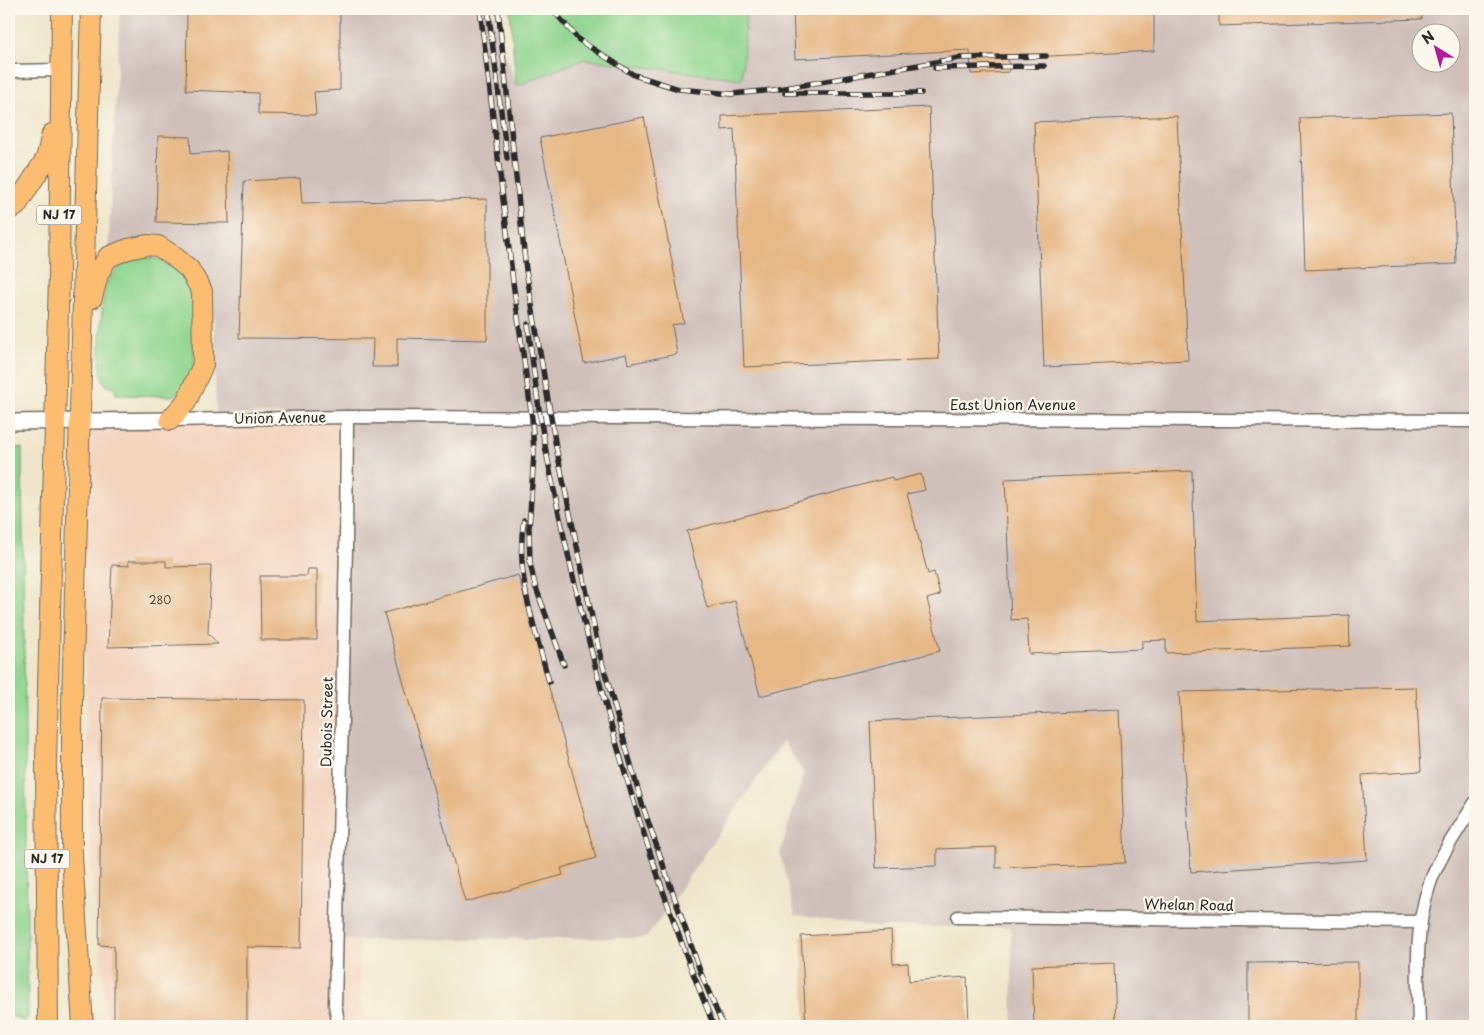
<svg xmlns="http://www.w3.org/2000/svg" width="1484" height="1035" font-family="'Playpen Sans',sans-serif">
	<rect width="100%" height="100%" fill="#fbf7ec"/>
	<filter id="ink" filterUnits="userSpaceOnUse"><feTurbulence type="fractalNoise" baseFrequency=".02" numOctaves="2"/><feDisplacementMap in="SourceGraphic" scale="10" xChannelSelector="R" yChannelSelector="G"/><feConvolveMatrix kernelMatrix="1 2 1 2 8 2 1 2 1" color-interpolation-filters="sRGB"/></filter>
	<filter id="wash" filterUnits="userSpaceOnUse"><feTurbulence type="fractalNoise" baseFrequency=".0096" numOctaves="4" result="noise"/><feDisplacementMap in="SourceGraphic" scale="20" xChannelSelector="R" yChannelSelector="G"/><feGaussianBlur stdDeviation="1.12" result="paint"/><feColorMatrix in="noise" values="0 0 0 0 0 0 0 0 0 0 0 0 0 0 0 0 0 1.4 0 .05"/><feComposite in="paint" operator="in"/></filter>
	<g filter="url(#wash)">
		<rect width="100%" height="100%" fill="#efe6ca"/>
		<!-- built -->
		<polygon fill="#f3d4bf" points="347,417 360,1008 375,1026 108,1026 90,857 81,421"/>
		<!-- industrial -->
		<path fill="#cfc0bb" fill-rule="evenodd" d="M120 9H491L516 86 584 59 742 79 746 9H1475V1026H1013L1011 927H874L795 915 780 853 804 774 783 741 646 938 341 940 347 415 216 414 213 294 203 270 188 253 170 244 108 253ZM1422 32H1452V62H1422Z"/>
		<!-- green -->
		<g fill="#8fd58f" stroke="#5d805d">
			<polygon points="510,9 746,9 742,79 584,59 516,86"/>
			<path d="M142 257 164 260 180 270 194 295V368L182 391 172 396 119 395 115 393 116 390C110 386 107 388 103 380 97 366 101 294 108 280 115 267 128 261 142 257Z"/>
			<polygon points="9,447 22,448 28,1017 24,1022 9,1014"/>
		</g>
		<g id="blocks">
			<!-- building -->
			<g fill="#e7b785">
				<polygon points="187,9 340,9 340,90 314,92 316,115 258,114 258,93 186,90"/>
				<polygon points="793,9 1154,9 1154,51 1008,58 1009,72 971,74 970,50 795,59"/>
				<polygon points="1215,9 1421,9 1422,19 1219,26 1219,14 1215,14"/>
				<polygon points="929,107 939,359 744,367 734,129 722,130 722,116"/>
				<polygon points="1451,113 1456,264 1305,270 1300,118"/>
				<polygon points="1177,116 1188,360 1044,367 1034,122"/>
				<polygon points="644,117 684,323 672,325 677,354 628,364 626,354 584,363 540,138"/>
				<polygon points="158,136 190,137 191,154 227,151 229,223 156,222"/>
				<polygon points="300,178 302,203 487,199 487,340 397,338 397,367 372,367 373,339 239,338 244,181"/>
				<polygon points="1192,471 1197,621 1349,615 1350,646 1166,653 1166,640 1142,641 1142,649 1029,654 1027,619 1011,620 1005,479"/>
				<polygon points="921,474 925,490 907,494 928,574 934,572 940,595 927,599 940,651 760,696 735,601 707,608 687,531 892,477 893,481"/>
				<polygon points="128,561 166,561 166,567 211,566 208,633 218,644 108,647 112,565 129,566"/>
				<polygon points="308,569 317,569 317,640 261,640 260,576 307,576"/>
				<polygon points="518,575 596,858 561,868 563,875 465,902 384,613"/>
				<polygon points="1416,687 1421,771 1362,775 1367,860 1191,872 1179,692"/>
				<polygon points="102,698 304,700 301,948 247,947 247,1026 114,1026 114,946 99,945"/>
				<polygon points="1119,710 1125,863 996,868 996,847 937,849 937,866 876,868 870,721"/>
				<polygon points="891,931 893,964 908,963 909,981 967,977 969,1026 806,1026 801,936"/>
				<polygon points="1358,962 1358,1026 1248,1026 1248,963"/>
				<polygon points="1114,963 1116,1026 1034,1026 1032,966"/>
			</g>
		</g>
	</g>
	<g filter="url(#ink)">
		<use href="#blocks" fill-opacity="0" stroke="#706c63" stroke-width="1"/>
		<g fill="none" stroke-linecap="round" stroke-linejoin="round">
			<defs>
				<g id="minor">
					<polyline points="9,71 61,70"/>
					<polyline points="170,420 347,417 1475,421"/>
					<polyline points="958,917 1420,922"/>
					<polyline points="339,1026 335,1005 346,549 347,417"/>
					<path d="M1419 1026C1418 979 1414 931 1429 886 1439 856 1459 829 1475 803"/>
				</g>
				<polyline id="tertiary" points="9,422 170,420"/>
				<g id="trunk">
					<polyline points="9,210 16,206 46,159 52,134"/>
					<polyline points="92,298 98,274 108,257 128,249 147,245 158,246 172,255 189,269 202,291 203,365 186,402 170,420"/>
					<polyline points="48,1026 46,762 59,276 62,9"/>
					<polyline points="83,1026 72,856 72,703 91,9"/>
				</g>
			</defs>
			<!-- minor casing -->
			<use href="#minor" stroke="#706c63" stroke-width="15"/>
			<!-- tertiary casing -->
			<use href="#tertiary" stroke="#706c63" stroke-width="18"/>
			<!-- trunk casing -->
			<use href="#trunk" stroke="#706c63" stroke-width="22"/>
			<!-- minor -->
			<use href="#minor" stroke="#fff" stroke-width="12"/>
			<!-- tertiary -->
			<use href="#tertiary" stroke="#fff" stroke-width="15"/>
			<!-- trunk -->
			<use href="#trunk" stroke="#fcbd6f" stroke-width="20"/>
			<defs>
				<g id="rail">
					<polyline points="480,9 513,282 532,418 534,454 529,528 530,563 535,585 564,665"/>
					<polyline points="488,9 507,158"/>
					<polyline points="498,9 526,270 556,447 600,655 642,804 700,971 723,1026"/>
					<polyline points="552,9 579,40 634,75 679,89 732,94 774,90 959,58 1046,56"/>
					<polyline points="935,68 1044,66"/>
					<polyline points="785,93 921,93"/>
					<path d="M528 324C533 366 538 409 546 451 585 647 638 841 714 1026"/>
					<path d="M524 520C514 575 536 630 549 682"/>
				</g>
			</defs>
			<!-- rail casing -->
			<use href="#rail" stroke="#2b2b2b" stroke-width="5.5"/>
			<!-- rail -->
			<use href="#rail" stroke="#fbf7ec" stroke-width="4" stroke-dasharray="11" stroke-linecap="butt"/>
		</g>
	</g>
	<g text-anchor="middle" stroke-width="4.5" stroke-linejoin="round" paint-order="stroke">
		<!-- number labels -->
		<g font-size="11" fill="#5a4e42">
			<text x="160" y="604">280</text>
		</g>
		<!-- shield labels -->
		<g fill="#fbf7ec" stroke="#696865" stroke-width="1">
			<rect x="36.5" y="205.5" width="45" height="19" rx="4"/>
			<rect x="24.5" y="849.5" width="45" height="19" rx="4"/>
		</g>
		<g font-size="12" font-weight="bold" fill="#2b2b2b">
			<text x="59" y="219">NJ 17</text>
			<text x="47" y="863">NJ 17</text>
		</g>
		<!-- street labels -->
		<g font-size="14" fill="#2b2b2b" stroke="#fbf7ec">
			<text x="1013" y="410">East Union Avenue</text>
			<text transform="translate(280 418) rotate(-1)" y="5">Union Avenue</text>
			<text transform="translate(327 722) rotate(-89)" y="5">Dubois Street</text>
			<text transform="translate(1189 905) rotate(1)" y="5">Whelan Road</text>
		</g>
	</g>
	<!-- margin -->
	<rect width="1484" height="1035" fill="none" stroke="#fbf7ec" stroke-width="30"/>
	<!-- north arrow -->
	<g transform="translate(1436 48) rotate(323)"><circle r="24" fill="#fbf7ec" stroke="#a8a59f"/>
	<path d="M0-4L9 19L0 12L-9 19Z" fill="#b5179e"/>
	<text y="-8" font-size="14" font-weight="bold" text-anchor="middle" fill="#2b2b2b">N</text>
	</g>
</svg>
